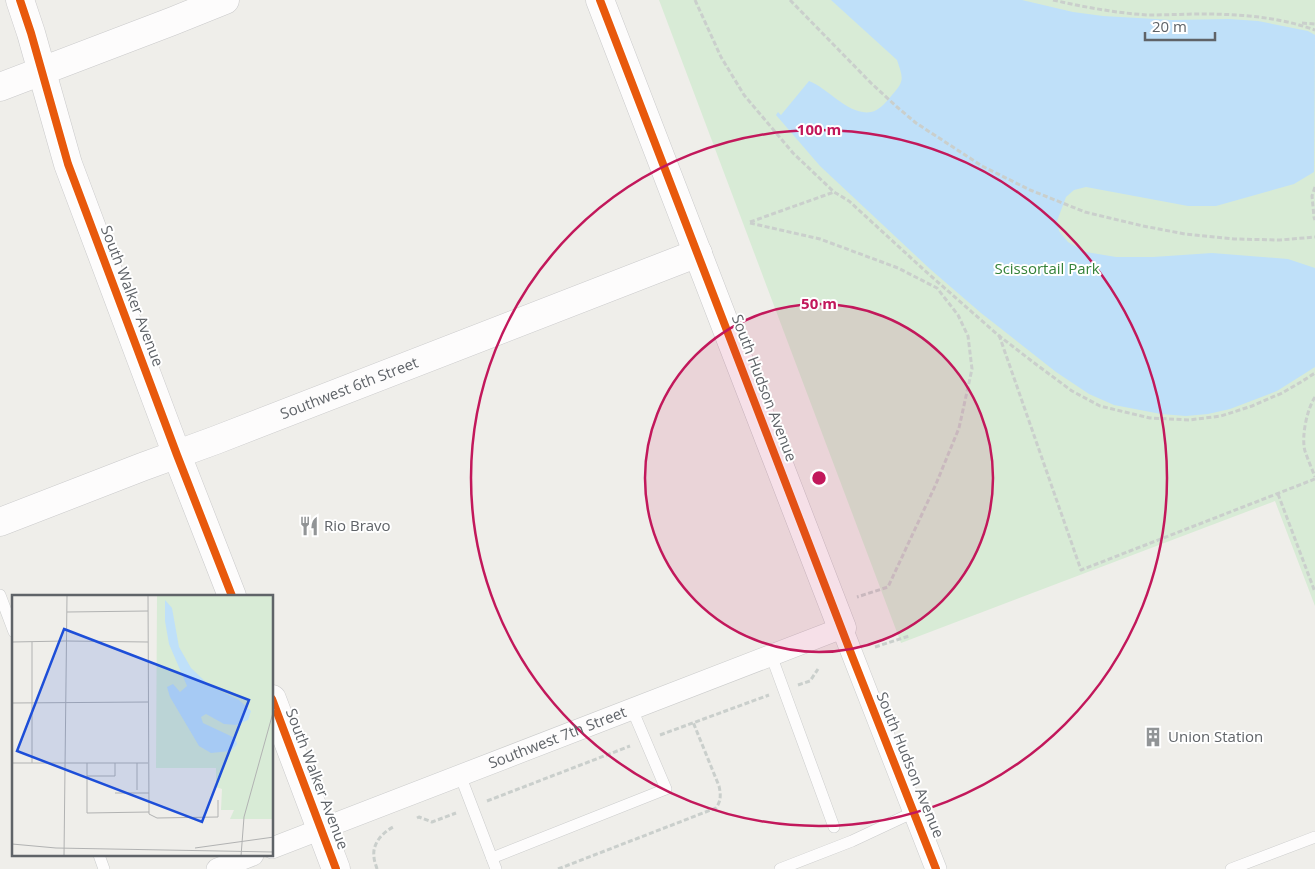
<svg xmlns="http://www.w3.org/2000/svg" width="1315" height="869" font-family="'Open Sans',sans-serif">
	<rect width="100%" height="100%" fill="#efeeea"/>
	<!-- green -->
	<polygon fill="#d8ebd6" points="659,0 1315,0 1315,606 1275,501 901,643"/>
	<!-- water -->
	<path fill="#bfe0f9" d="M831 0H1022L1073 12 1103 16 1172 20 1229 19 1258 21 1308 31 1315 35 1314 172 1294 184 1216 206H1188L1086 187 1074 190 1066 197 1057 221 1059 231 1068 242 1086 252 1116 257H1153L1212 253 1288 259 1315 268V367L1277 391 1230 409 1208 414 1186 416 1161 414 1114 405 1089 394 1056 372 981 313 930 269 820 166 776 115 778 112 781 115 809 81C828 88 849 116 871 112 879 111 887 101 892 95 905 81 903 78 897 60Z"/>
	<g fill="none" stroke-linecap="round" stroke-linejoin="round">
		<defs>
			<g id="lane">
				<polyline points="0,595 14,632"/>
				<polyline points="771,655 834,827"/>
				<polyline points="460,775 496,869"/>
				<polyline points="99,855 104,869"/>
				<polyline points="492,858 666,789 632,709"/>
				<polyline points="780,869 852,841 914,812"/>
				<polyline points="1231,869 1315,837"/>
			</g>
			<g id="street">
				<path id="s1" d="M272 848 842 628 936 869"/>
				<polyline points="217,869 253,855"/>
			</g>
			<g id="secondary">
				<polyline points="20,0 31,33 68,164 177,455 232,596"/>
				<polyline points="600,0 842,628"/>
				<polyline points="0,87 173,21 225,0"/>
				<path id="s2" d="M0 522 142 467 216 440 698 253"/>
				<polyline points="272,699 336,869"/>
			</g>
		</defs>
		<!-- lane casing -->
		<use href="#lane" stroke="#cbcccc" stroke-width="12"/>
		<!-- street casing -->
		<use href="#street" stroke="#cbcccc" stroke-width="22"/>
		<!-- secondary casing -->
		<use href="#secondary" stroke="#cacacb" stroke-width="29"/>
		<!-- path -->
		<g stroke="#cacfcc" stroke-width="3" stroke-dasharray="5 2.5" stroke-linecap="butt">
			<polyline points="695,0 721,57 744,95 793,153 834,192 849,201 923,269 998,335 1033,362 1072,391 1100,406 1150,418 1189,420 1221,416 1252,406 1282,393 1301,382 1315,373"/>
			<polyline points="790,0 871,83 897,107 916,123 982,166 1030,190 1085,212 1143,226 1185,234 1234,239 1280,240 1315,237"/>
			<path d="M1053 0C1084 7 1116 13 1148 15 1166 15 1184 14 1202 14 1240 14 1279 17 1315 30"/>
			<polyline points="1302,23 1315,24"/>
			<polyline points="1315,187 1312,196 1314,217 1315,220"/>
			<polyline points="750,222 834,192"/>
			<polyline points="750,223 820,239 898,268 937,288 958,315 968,336 972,369 959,428 936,484 888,587 857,597"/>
			<polyline points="999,335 1081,570 1315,479"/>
			<path d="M1315 397C1307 409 1301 437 1305 451 1308 460 1312 469 1315 477"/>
			<polyline points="1278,494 1315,592"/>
			<polyline points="875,647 909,636"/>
			<polyline points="798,685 810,681 818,669"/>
			<polyline points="660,735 769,695"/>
			<polyline points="487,801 630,746"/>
			<polyline points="417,818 419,817 432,822 456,813"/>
			<path d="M377 869C376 865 374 861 374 857 372 844 382 833 393 827"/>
			<path d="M558 869 716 808C721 801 721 795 719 786L693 722"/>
		</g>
		<!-- lane -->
		<use href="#lane" stroke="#fdfcfc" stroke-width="11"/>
		<!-- street -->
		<use href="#street" stroke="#fdfcfc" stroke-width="21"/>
		<!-- secondary -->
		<use href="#secondary" stroke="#fdfcfc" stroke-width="28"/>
		<defs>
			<g id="cycleway">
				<polyline points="20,0 31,33 68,164 177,455 232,596"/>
				<polyline points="600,0 852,656 936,869"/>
				<polyline points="272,699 336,869"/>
			</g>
		</defs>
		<!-- cycleway casing -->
		<use href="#cycleway" stroke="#fff" stroke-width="11"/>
		<!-- cycleway -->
		<use href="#cycleway" stroke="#e8590c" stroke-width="8"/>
	</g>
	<!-- distance rings -->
	<circle cx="819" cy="478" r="174" fill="#c2185b" fill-opacity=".12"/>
	<g fill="none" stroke="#c2185b" stroke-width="2.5">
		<circle cx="819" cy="478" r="174"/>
		<circle cx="819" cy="478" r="348"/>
	</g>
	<!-- icons -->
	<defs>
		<symbol id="restaurant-bare" viewBox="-9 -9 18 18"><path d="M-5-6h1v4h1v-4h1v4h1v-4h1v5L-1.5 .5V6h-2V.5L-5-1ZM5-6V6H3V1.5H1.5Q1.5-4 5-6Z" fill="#919496" stroke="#fff" stroke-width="2.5" paint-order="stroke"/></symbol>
		<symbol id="building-bare" viewBox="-9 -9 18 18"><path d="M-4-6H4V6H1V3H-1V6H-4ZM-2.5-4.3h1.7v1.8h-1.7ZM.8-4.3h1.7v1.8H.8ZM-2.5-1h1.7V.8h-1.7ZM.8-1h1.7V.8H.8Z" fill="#919496" stroke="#fff" stroke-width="2.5" paint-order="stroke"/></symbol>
	</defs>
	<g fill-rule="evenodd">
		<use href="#restaurant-bare" x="295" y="512" width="28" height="28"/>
		<use href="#building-bare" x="1139" y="723" width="28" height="28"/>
	</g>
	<g text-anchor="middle" stroke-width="4" stroke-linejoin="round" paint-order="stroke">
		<!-- park labels -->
		<g font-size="15" fill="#348238" stroke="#fff">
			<text x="1047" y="274">Scissortail Park</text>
		</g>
		<!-- street labels -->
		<g font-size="15" fill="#5f6368" stroke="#fff">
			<text transform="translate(132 296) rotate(69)" y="5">South Walker Avenue</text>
			<text dy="5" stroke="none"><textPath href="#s2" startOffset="374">Southwest 6th Street</textPath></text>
			<text transform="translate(764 388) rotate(69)" y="5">South Hudson Avenue</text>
			<text dy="5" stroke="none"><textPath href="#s1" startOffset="306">Southwest 7th Street</textPath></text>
			<text transform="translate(910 765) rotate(68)" y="5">South Hudson Avenue</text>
			<text transform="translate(317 779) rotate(69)" y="5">South Walker Avenue</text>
		</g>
		<!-- poi labels -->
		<g font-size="15" fill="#5f6368" stroke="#fff" text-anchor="start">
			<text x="324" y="531">Rio Bravo</text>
			<text x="1168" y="742">Union Station</text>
		</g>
	</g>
	<!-- overview -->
	<g transform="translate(12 595)">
		<rect width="261" height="261" fill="#efeeea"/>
		<path d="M145 0H261V224H218L222 215H209L210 194 204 192V173H144Z" fill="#d8ebd6"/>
		<path d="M153 5 160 13 167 52 179 73 198 91 227 105 239 116 236 125 224 130 212 129 194 119 189 122 191 128 223 143 225 149 219 156 199 158 187 151 158 102 155 92 161 89 168 97 175 91 157 49 153 26Z" fill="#bfe0f9"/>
		<path fill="none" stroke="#b1b2b2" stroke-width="1" d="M136 0 137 219 145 223 206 222V205M55 17 136 16M54 46 136 47M0 47 54 46M0 108 136 107M0 168H136M20 168V47M75 168V218L137 217M75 181H103V168M125 195V168M103 198H137M0 249 44 253 262 257M183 253 262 242M52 261 55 0M229 261 232 222 262 114"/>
		<path fill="#1d4ed8" fill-opacity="0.15" stroke="#1d4ed8" stroke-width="2.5" d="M52 34 237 105 190 227 5 156Z"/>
		<rect width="261" height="261" fill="none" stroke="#5f6368" stroke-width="2.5"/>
	</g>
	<circle cx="819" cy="478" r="8" fill="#c2185b" stroke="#fff" stroke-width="2.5"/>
	<g font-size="15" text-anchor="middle" font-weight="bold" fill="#c2185b" stroke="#fff" stroke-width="4" stroke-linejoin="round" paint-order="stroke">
		<text x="819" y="135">100 m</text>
		<text x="819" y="309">50 m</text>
	</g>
	<!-- scale -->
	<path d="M1145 32v8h70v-8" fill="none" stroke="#5f6368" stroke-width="2.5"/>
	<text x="1152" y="32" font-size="15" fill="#5f6368" stroke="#ffffff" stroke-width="4" paint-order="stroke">20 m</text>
</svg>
